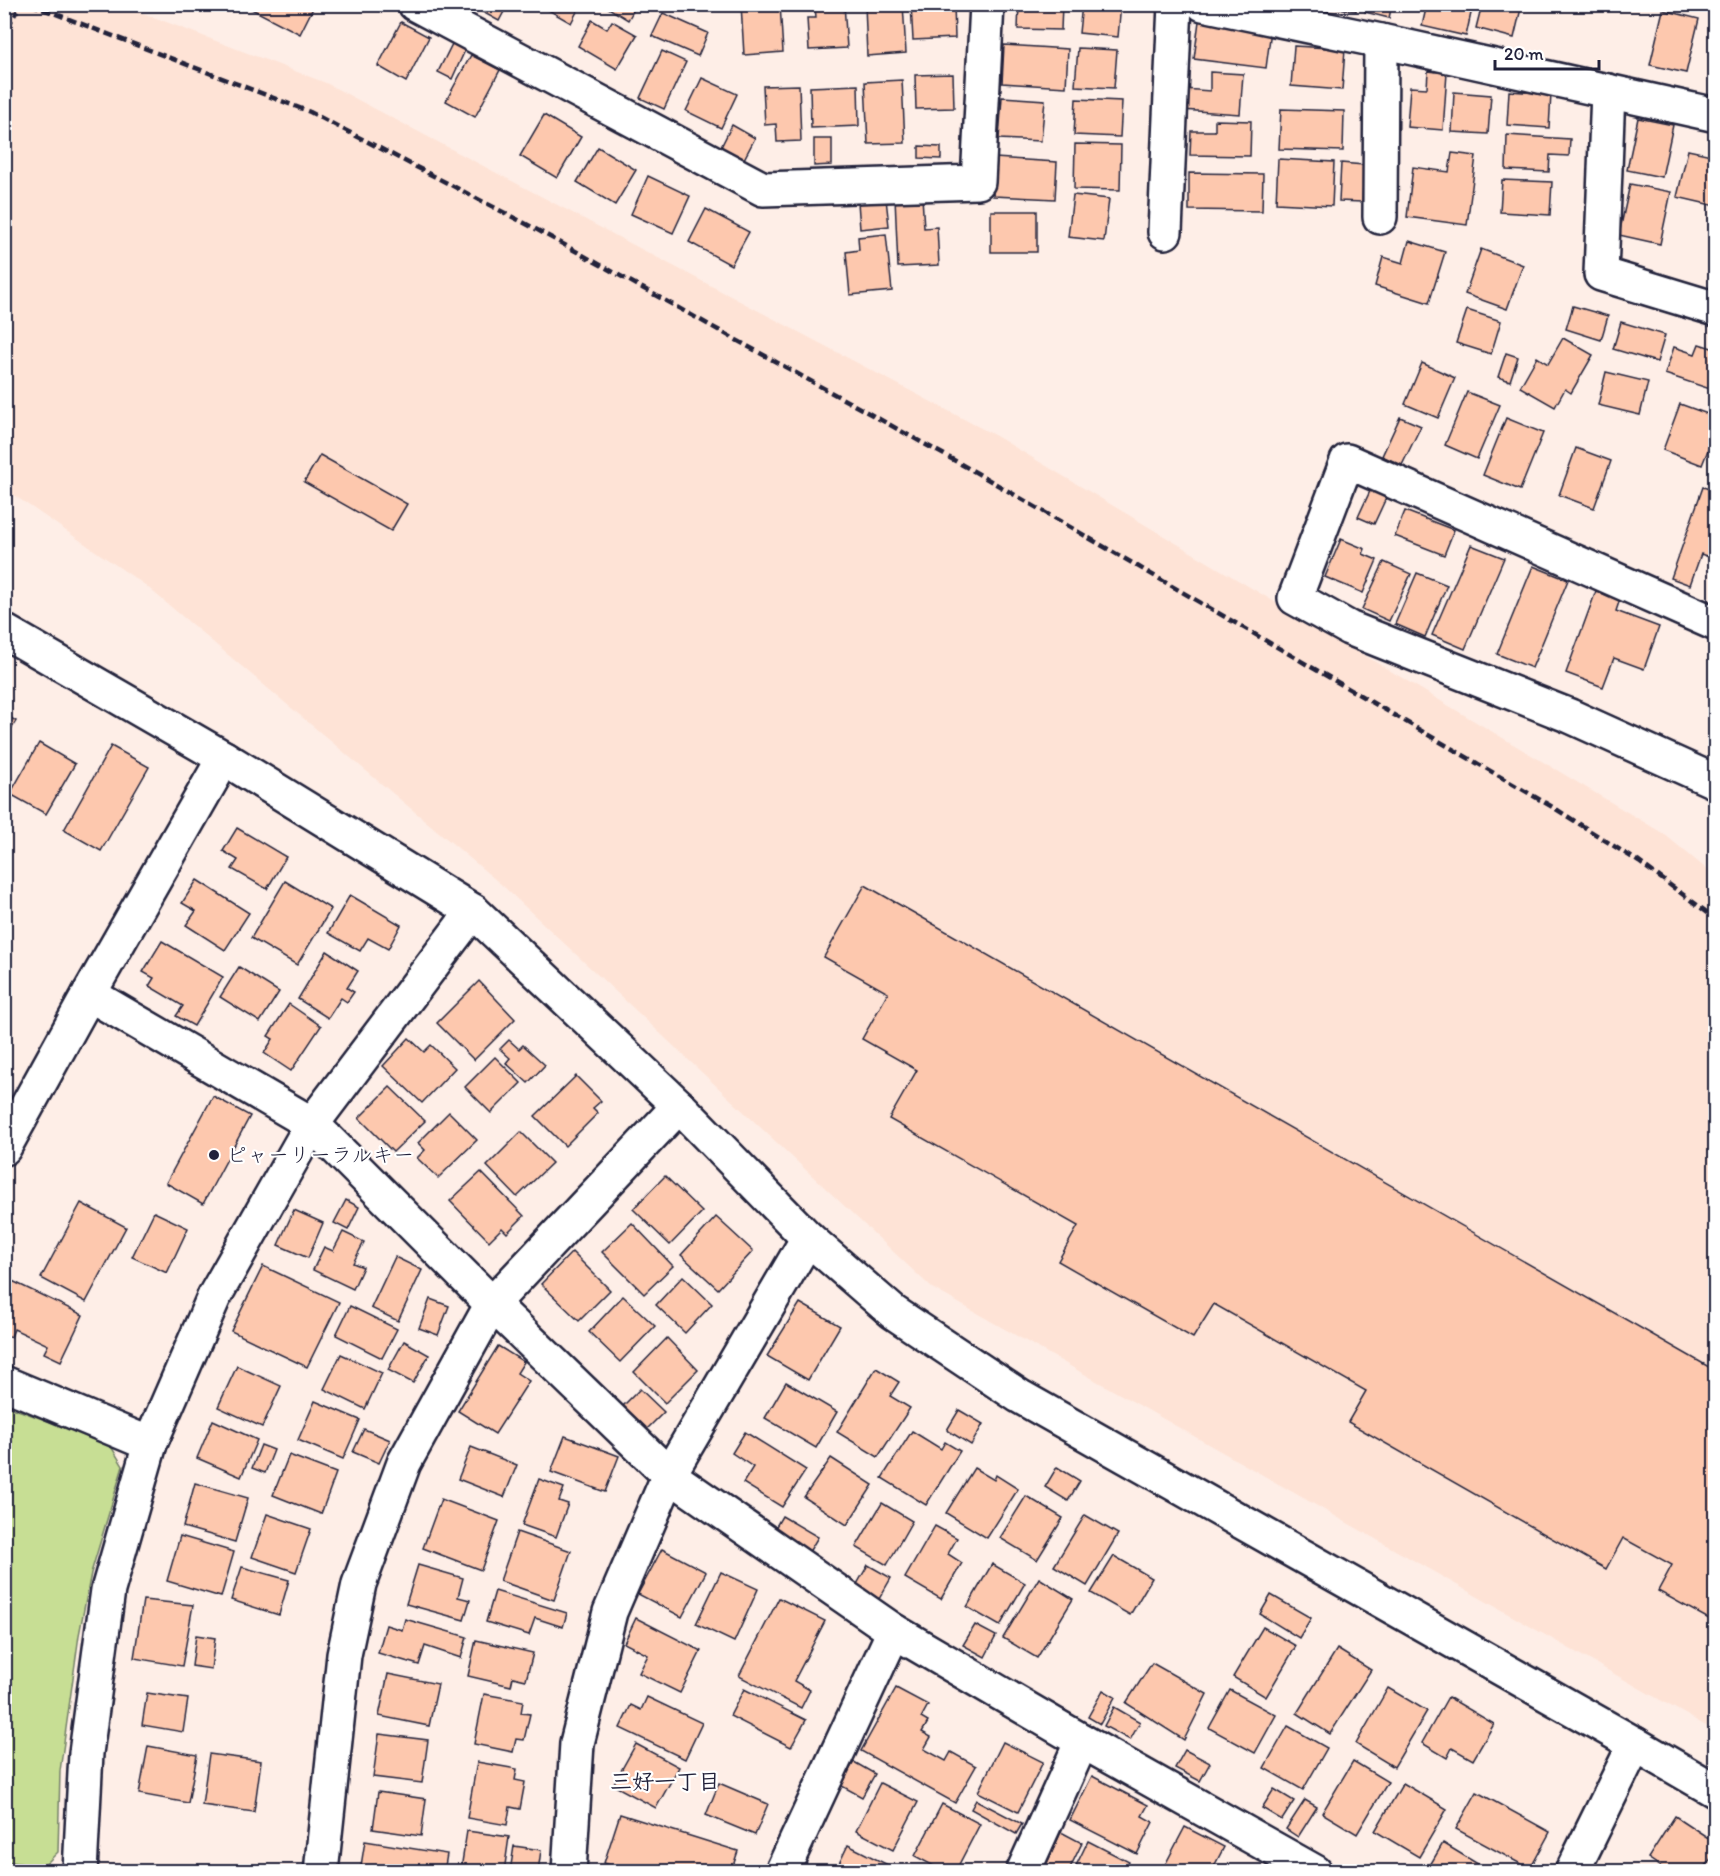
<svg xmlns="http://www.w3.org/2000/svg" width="1720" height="1876" font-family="Itim,'Klee One',sans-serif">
	<rect width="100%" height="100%" fill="#feeee7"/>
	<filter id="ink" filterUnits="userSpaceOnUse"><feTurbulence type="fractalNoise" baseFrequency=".0167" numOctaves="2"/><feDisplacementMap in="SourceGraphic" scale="12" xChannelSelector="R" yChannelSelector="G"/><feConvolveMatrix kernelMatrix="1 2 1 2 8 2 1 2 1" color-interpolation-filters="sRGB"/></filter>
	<g filter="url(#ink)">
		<!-- built -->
		<polygon fill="#fee3d6" points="4,5 122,5 326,83 996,436 1664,834 1715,876 1715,1731 932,1288 503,886 145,585 5,489"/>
		<!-- green -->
		<polygon fill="#c7de94" stroke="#748068" stroke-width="1.5" points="4,1405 109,1443 123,1466 91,1573 79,1635 60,1771 58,1852 43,1867 5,1861"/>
		<!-- building -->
		<g fill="#fdc8ae" stroke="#22223b" stroke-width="1.5">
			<polygon points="242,4 315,4 300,34"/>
			<polygon points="468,4 508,4 499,21"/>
			<polygon points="538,4 581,4 571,23"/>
			<polygon points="602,4 637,4 628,20"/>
			<polygon points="741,4 780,4 783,52 744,55"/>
			<polygon points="815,4 844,4 847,48 809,50 807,18 816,18"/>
			<polygon points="865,4 903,4 906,53 867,56"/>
			<polygon points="911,4 954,4 955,38 913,40"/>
			<polygon points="1019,4 1062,4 1061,30 1018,29"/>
			<polygon points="1082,4 1121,4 1118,37 1079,33"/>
			<polygon points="1334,4 1357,4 1356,11 1334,7"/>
			<polygon points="1367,4 1392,4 1389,18 1365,12"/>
			<polygon points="1427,4 1473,4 1466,36 1422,26"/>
			<polygon points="1482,4 1522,4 1514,38 1476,28"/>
			<polygon points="1663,10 1699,19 1686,73 1650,65"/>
			<polygon points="663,13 708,33 698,56 652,36"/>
			<polygon points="592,20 607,29 612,21 637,35 617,69 578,46"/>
			<polygon points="1199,21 1271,30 1266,68 1194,59"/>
			<polygon points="401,22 429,37 406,82 378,66"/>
			<polygon points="453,42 466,48 452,79 438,72"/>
			<polygon points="1004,45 1068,49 1066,87 1002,83"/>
			<polygon points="1294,46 1345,49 1342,90 1291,86"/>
			<polygon points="1078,48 1117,50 1114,88 1075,86"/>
			<polygon points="662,51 686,62 664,109 640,98"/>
			<polygon points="471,55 500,70 475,117 446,101"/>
			<polygon points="1428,71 1447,73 1443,130 1407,127 1410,87 1427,88"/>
			<polygon points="1210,72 1243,74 1240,114 1182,110 1184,89 1210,91"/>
			<polygon points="953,74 954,108 916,109 915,75"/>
			<polygon points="702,78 737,94 721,128 686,111"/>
			<polygon points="902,80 905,143 868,144 865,82"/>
			<polygon points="799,85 801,141 777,142 776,124 765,125 763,86"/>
			<polygon points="858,85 859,126 811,128 810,87"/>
			<polygon points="1509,91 1551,94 1549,128 1507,125"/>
			<polygon points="1454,92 1491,95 1488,134 1452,132"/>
			<polygon points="1002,97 1045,100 1041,141 999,139"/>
			<polygon points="1076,99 1122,101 1120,137 1074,135"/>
			<polygon points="1281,109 1344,111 1343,151 1279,149"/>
			<polygon points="544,115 581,137 557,178 520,156"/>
			<polygon points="1638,118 1673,125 1662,177 1627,170"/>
			<polygon points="1215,120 1251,121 1250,156 1190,155 1191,131 1215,131"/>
			<polygon points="732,125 755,138 743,161 720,149"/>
			<polygon points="1507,135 1570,139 1569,156 1550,155 1549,172 1506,170"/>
			<polygon points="814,139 832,139 832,165 814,166"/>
			<polygon points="1075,144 1121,145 1120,190 1074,189"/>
			<polygon points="919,146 941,147 941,159 919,158"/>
			<polygon points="598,147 636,170 615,205 577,182"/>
			<polygon points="1688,150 1716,156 1716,206 1677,197"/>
			<polygon points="1452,153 1476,156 1467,225 1407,217 1413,167 1449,172"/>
			<polygon points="995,158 1057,162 1055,199 993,196"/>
			<polygon points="1278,159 1334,162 1332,206 1276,203"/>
			<polygon points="1341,163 1364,165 1362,202 1339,201"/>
			<polygon points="1189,173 1263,174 1262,211 1189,210"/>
			<polygon points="648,176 690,196 673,233 631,214"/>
			<polygon points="1502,180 1552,182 1550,215 1500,212"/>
			<polygon points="1630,184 1671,192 1660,244 1619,235"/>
			<polygon points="1073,195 1109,199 1104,241 1068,237"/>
			<polygon points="922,197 924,228 937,227 939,265 898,267 895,198"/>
			<polygon points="886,199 889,226 860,229 858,202"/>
			<polygon points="706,209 749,232 731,265 689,242"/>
			<rect x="991" y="211" width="46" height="41"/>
			<polygon points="886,234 892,291 850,295 846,252 859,250 858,237"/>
			<polygon points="1409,241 1445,252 1429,303 1375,286 1383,257 1403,263"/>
			<polygon points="1481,249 1523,265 1507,309 1465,294"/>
			<polygon points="1573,306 1608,316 1601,340 1566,329"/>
			<polygon points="1467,310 1501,321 1491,354 1456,343"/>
			<polygon points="1621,322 1665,335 1657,362 1613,349"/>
			<polygon points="1563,338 1593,355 1571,393 1565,389 1555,407 1520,387 1537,357 1548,364"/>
			<polygon points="1699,344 1715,349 1711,359 1716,360 1716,391 1665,374 1674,347 1695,354"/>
			<polygon points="1506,353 1518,357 1510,381 1498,377"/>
			<polygon points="1422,363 1455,378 1438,418 1405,404"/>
			<polygon points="1606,372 1648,382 1640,415 1598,405"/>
			<polygon points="1467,392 1500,405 1477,459 1445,445"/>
			<polygon points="1680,404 1716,417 1716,430 1702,465 1663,450"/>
			<polygon points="1400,417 1421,426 1402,465 1382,456"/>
			<polygon points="1506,418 1543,433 1520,490 1483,475"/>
			<polygon points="1576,448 1611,461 1594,508 1559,495"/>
			<polygon points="320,455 407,504 391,531 304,482"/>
			<polygon points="1703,487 1716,491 1716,553 1714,559 1701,554 1690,585 1671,578"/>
			<polygon points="1371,489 1387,496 1374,524 1358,517"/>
			<polygon points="1405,511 1454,530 1444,555 1395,536"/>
			<polygon points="1341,539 1365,549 1363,554 1377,560 1363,593 1325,577"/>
			<polygon points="1471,545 1504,558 1465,649 1432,635"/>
			<polygon points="1384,562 1411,574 1389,621 1362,609"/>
			<polygon points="1533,566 1568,580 1532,668 1497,654"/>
			<polygon points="1417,573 1447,585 1425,637 1395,624"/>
			<polygon points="1596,591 1620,599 1616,611 1659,627 1644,669 1614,658 1603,687 1566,673"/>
			<polygon points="4,714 16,721 4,741"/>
			<polygon points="39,743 75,764 46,814 10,794"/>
			<polygon points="111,746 149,767 101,851 64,830"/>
			<polygon points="237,828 286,857 267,889 232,869 238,860 223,851"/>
			<polygon points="197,880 249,913 225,950 186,925 196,911 182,903"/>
			<polygon points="285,881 331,909 297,965 251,938"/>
			<polygon points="865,885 1716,1371 1716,1623 1658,1591 1672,1565 1623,1538 1606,1569 1348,1422 1366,1391 1214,1304 1193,1338 1058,1261 1078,1226 889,1119 917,1070 862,1039 888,993 824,957"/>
			<polygon points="350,895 401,925 388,949 368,938 360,951 328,933"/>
			<polygon points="162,941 223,977 194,1026 176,1016 183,1006 149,986 154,978 143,972"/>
			<polygon points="327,951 358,971 347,988 354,992 347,1002 341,998 328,1018 298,999"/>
			<polygon points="239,967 279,992 260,1022 220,997"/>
			<polygon points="479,981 515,1019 474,1060 437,1023"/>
			<polygon points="289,1004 321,1026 291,1071 264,1053 273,1039 268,1036"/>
			<polygon points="409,1038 424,1052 431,1045 455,1068 422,1103 383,1066"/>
			<polygon points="509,1040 519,1049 523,1045 545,1065 528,1083 506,1063 510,1058 500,1049"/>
			<polygon points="495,1057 521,1083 491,1113 465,1087"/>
			<polygon points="576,1076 601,1101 593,1108 598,1113 565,1146 535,1116"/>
			<polygon points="390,1087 425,1121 393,1152 359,1118"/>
			<polygon points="213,1096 250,1116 203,1204 166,1183"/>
			<polygon points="449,1112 477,1140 438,1178 417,1158 425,1150 418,1143"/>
			<polygon points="521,1132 552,1163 517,1197 487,1166"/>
			<polygon points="481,1172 524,1216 507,1233 502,1228 489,1241 450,1201"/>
			<polygon points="665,1176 702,1212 670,1245 633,1209"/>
			<polygon points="346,1200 359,1207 348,1230 334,1223"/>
			<polygon points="81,1203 126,1227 86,1302 41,1278"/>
			<polygon points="294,1210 323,1223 308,1258 278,1245"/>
			<polygon points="154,1212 188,1228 167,1273 132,1257"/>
			<polygon points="716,1217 753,1251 718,1289 681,1255"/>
			<polygon points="632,1223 673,1266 644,1294 602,1252"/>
			<polygon points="343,1232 364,1242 353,1263 363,1267 353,1289 313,1270 324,1247 333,1251"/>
			<polygon points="572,1252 610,1290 579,1321 541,1284"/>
			<polygon points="395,1257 422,1270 398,1321 371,1308"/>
			<polygon points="263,1266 339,1302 307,1367 231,1331"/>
			<polygon points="683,1276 712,1304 685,1333 656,1305"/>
			<polygon points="4,1277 83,1315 61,1361 44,1353 48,1345 14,1329 11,1337 4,1334"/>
			<polygon points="623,1296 655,1326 620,1362 589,1332"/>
			<polygon points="430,1299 449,1306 438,1335 419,1328"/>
			<polygon points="800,1303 840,1326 808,1380 767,1356"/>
			<polygon points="350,1306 397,1329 382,1358 336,1335"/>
			<polygon points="667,1338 698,1370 665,1403 634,1372"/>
			<polygon points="404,1341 429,1355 413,1383 388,1370"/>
			<polygon points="498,1346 524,1362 517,1373 529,1381 495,1434 458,1411"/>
			<polygon points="341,1354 382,1373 365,1409 324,1389"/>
			<polygon points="237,1366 281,1386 262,1427 218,1407"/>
			<polygon points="876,1368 899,1382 890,1396 910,1408 878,1457 837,1432"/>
			<polygon points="786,1382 837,1412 816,1448 765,1418"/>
			<polygon points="640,1389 664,1412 647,1429 623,1406"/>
			<polygon points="315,1401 360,1420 343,1459 298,1440"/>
			<polygon points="959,1410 983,1424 971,1445 947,1430"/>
			<polygon points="213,1420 257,1440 241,1477 197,1458"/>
			<polygon points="364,1429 390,1440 379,1463 353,1452"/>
			<polygon points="912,1431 941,1449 945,1442 960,1451 926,1505 882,1478"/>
			<polygon points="745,1432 806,1470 782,1507 743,1483 753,1467 732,1453"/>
			<polygon points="565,1436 619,1456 605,1492 551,1472"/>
			<polygon points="261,1445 274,1450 265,1473 252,1468"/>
			<polygon points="471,1447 517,1465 504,1497 458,1479"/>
			<polygon points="289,1455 336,1473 321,1514 273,1495"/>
			<polygon points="831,1458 873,1485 847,1525 804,1497"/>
			<polygon points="1057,1467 1080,1481 1068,1501 1045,1487"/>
			<polygon points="974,1468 994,1480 996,1475 1018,1489 987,1538 946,1513"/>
			<polygon points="539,1479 564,1488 559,1501 568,1504 556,1537 522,1525"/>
			<polygon points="195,1483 248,1498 235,1542 183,1527"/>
			<polygon points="1026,1496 1063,1518 1037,1560 1000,1538"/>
			<polygon points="441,1499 499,1521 481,1570 423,1548"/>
			<polygon points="882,1503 912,1521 887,1565 856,1547"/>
			<polygon points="267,1514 311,1529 296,1572 252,1557"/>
			<polygon points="1085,1515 1118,1534 1087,1586 1054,1566"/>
			<polygon points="782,1516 818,1537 806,1557 771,1535"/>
			<polygon points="935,1526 957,1538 948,1554 962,1563 941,1599 905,1578"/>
			<polygon points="517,1532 571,1551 554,1600 500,1581"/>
			<polygon points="180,1536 234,1552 221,1597 167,1581"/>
			<polygon points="662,1549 706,1572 682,1617 638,1594"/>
			<polygon points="1114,1556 1152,1578 1130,1615 1091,1593"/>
			<polygon points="992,1564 1025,1583 1000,1626 967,1607"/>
			<polygon points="418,1565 463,1578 458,1597 470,1600 464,1620 406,1604"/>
			<polygon points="868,1565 891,1578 879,1599 856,1586"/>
			<polygon points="242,1567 289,1580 279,1615 231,1600"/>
			<polygon points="721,1572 758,1589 734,1642 696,1624"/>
			<polygon points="1039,1578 1073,1599 1037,1658 1003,1638"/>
			<polygon points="495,1591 567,1613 563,1627 535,1618 529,1635 486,1622"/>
			<polygon points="1271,1595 1311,1618 1299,1638 1260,1614"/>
			<polygon points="779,1598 825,1621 794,1681 810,1690 801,1708 739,1676"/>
			<polygon points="143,1600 193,1605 182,1666 134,1658"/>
			<polygon points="636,1618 701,1651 680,1693 639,1673 648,1655 624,1643"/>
			<polygon points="405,1619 467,1637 461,1658 425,1646 419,1665 378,1653 386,1625 402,1630"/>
			<polygon points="975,1625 996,1636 985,1657 963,1645"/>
			<polygon points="1263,1627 1296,1646 1266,1697 1233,1677"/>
			<polygon points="196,1635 215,1638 211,1669 192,1666"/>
			<polygon points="476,1640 533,1653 526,1680 513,1677 511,1686 468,1676"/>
			<polygon points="1337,1649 1371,1670 1330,1734 1297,1713"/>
			<polygon points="1152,1663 1207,1694 1184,1740 1126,1703"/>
			<polygon points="388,1674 438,1684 429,1726 379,1716"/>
			<polygon points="896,1688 928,1705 921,1718 928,1722 922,1732 931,1737 924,1749 946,1761 951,1752 976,1766 955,1803 861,1751"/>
			<polygon points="1388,1688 1427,1711 1394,1767 1356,1744"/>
			<polygon points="744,1689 806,1720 791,1747 730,1716"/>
			<polygon points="1103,1690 1115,1697 1100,1724 1088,1717"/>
			<polygon points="1230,1690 1276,1715 1255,1753 1209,1728"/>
			<polygon points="147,1693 188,1699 183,1732 142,1725"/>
			<polygon points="484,1694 523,1701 521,1713 530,1714 524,1740 516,1739 513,1752 474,1744"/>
			<polygon points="647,1697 702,1723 685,1759 620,1728 631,1705 641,1710"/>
			<polygon points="1448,1697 1494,1724 1473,1760 1452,1748 1447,1758 1422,1743"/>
			<polygon points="1114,1707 1140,1722 1130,1740 1104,1726"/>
			<polygon points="1288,1726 1327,1748 1303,1790 1264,1768"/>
			<polygon points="379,1734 428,1740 422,1783 373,1777"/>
			<polygon points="1003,1742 1043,1762 1018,1812 978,1792"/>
			<polygon points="636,1744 679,1767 656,1808 613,1785"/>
			<polygon points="148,1746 197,1755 188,1803 139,1794"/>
			<polygon points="1185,1750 1210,1763 1200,1781 1175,1768"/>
			<polygon points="209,1754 261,1761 254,1812 202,1805"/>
			<polygon points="1353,1761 1388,1782 1357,1834 1322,1813"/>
			<polygon points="477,1762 517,1769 515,1780 525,1782 520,1809 510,1807 507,1825 467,1818"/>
			<polygon points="854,1762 875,1774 862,1797 840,1785"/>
			<polygon points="1092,1776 1148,1805 1142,1816 1153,1822 1137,1854 1070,1820"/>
			<polygon points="719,1783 768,1804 755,1835 706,1815"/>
			<polygon points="880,1783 918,1802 893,1850 856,1831"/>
			<polygon points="1403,1783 1447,1809 1419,1857 1375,1831"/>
			<polygon points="1274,1789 1294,1801 1282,1820 1262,1808"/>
			<polygon points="378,1792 426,1799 421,1836 373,1829"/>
			<polygon points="1477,1792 1550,1832 1530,1869 1456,1829"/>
			<polygon points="976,1800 1022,1824 1016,1834 971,1809"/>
			<polygon points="1305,1800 1317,1807 1298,1837 1286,1829"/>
			<polygon points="942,1804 980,1824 955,1872 945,1872 915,1856"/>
			<polygon points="620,1814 738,1851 731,1872 631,1872 604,1863"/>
			<polygon points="1675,1816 1716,1843 1716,1851 1702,1872 1669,1872 1648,1858"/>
			<polygon points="1185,1827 1224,1847 1211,1872 1176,1872 1165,1865"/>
			<polygon points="467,1831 509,1837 504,1872 475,1872 461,1869"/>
			<polygon points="1061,1832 1082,1843 1068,1872 1043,1872"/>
			<polygon points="365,1841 447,1854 444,1872 360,1872"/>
			<polygon points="1088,1841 1129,1862 1124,1872 1073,1872"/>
			<polygon points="1443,1843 1491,1872 1426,1872"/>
			<polygon points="848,1845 894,1868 892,1872 835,1872"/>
			<polygon points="514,1846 541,1850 538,1872 510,1872"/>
		</g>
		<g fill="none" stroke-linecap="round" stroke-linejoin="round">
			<defs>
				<g id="minor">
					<polyline points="415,4 763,189 978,182 987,4"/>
					<polyline points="1203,4 1381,41 1716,115"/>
					<polyline points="1608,91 1601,274 1716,309"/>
					<polyline points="1380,217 1381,41"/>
					<polyline points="1165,232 1175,4"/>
					<polyline points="1716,624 1347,461 1295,598 1349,628 1570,716 1716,782"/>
					<polyline points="4,631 224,758 473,911 679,1106 808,1238 893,1312 1019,1396 1635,1744 1716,1791"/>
					<polyline points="89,994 312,1124 492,1304 669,1475 894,1631 1082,1741 1315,1872"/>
					<polyline points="4,1148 89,994 224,758"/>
					<polyline points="4,1383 150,1444"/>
					<polyline points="80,1872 86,1753 108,1590 150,1444 214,1297 312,1124 473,911"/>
					<polyline points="321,1872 344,1655 359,1584 404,1463 492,1304 679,1106"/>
					<polyline points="569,1872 577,1743 610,1612 669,1475 808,1238"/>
					<polyline points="782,1872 894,1631"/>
					<polyline points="1023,1872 1082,1741"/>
					<polyline points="1572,1872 1635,1744"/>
				</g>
			</defs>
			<!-- minor casing -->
			<use href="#minor" stroke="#22223b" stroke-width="38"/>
			<!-- path -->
			<polyline stroke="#22223b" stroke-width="4" stroke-dasharray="6 4.5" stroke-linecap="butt" points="4,34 21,4"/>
			<!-- minor -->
			<use href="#minor" stroke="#fff" stroke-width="33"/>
			<!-- rail -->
			<polyline stroke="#22223b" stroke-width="4.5" stroke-dasharray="9 4.5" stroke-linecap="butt" points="30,4 310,112 532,227 977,473 1556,809 1639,862 1716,919"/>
		</g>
	</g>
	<!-- markers -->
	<circle fill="#22223b" stroke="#fff" stroke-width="2" cx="214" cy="1155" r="6"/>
	<g text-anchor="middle" stroke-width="4.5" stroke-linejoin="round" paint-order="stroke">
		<!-- poi labels -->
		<g font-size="21" fill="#22223b" stroke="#fff" text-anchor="start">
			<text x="226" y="1162">ピャーリーラルキー</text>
		</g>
		<!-- neighbourhood labels -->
		<g font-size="22" font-weight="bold" fill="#22223b" stroke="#fff">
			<text x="665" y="1789">三好一丁目</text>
		</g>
	</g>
	<!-- margin -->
	<rect width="1720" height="1876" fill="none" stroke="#fff" stroke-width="24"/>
	<rect x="12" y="12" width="1696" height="1852" fill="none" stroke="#22223b" stroke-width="2" filter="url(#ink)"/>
	<!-- scale -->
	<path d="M1495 60v9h104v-9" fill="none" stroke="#22223b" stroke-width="3"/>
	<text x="1504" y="60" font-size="18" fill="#22223b" stroke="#ffffff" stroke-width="4.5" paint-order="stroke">20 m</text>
</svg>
